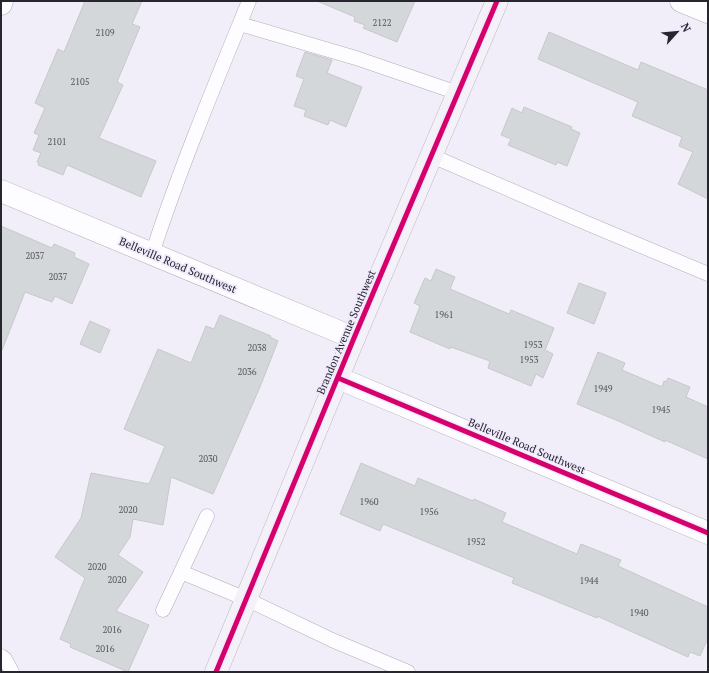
<svg xmlns="http://www.w3.org/2000/svg" width="709" height="673" font-family="'PT Serif',serif">
	<rect width="100%" height="100%" fill="#f1eef9"/>
	<!-- building -->
	<g fill="#d4d7d9" stroke="#c6c8ca">
		<polygon points="85,1 142,1 132,24 140,27 117,82 123,85 99,138 156,161 141,197 67,165 63,175 38,165 39,163 37,162 41,153 33,150 39,135 34,133 45,108 35,103 58,49 64,52"/>
		<polygon points="317,1 415,1 397,42 363,28 365,25 354,21 355,17"/>
		<polygon points="549,32 638,70 641,62 708,90 708,199 678,184 693,152 679,146 682,137 632,116 638,102 538,59"/>
		<polygon points="305,52 332,60 327,73 362,87 346,127 330,120 328,125 304,116 306,110 294,106 304,79 296,76"/>
		<polygon points="524,107 572,127 571,129 580,133 567,166 557,162 556,165 508,145 511,139 501,135 512,108 522,113"/>
		<polygon points="1,226 52,248 54,244 75,253 74,257 89,264 72,304 55,296 52,302 25,292 2,350 1,349"/>
		<polygon points="436,269 455,277 450,289 509,314 511,310 554,328 545,350 553,354 543,378 536,374 531,386 488,368 490,361 451,347 450,349 410,332 420,306 414,303 425,278 431,281"/>
		<polygon points="579,283 606,293 594,324 567,313"/>
		<polygon points="220,315 271,336 270,337 278,341 260,387 213,494 171,477 163,525 133,519 130,537 118,555 143,572 116,611 149,625 128,672 70,647 71,644 60,639 85,578 55,557 81,518 91,473 149,484 165,446 124,429 158,349 191,363 206,326 214,329"/>
		<polygon points="90,321 110,330 100,353 80,344"/>
		<polygon points="598,352 625,363 622,370 662,387 664,381 666,382 668,378 690,387 686,397 708,407 708,459 665,440 665,442 616,420 577,404"/>
		<polygon points="361,463 415,486 418,478 473,501 474,499 506,513 502,522 577,554 581,544 621,560 618,566 708,607 708,638 700,656 690,652 688,657 597,616 597,618 512,583 514,578 383,524 380,531 340,514"/>
	</g>
	<g fill="none" stroke-linecap="round" stroke-linejoin="round">
		<defs>
			<g id="lane">
				<polyline points="240,24 356,58 458,93"/>
				<polyline points="432,156 584,222 708,274"/>
				<path d="M152 254C180 168 215 84 249 1"/>
				<polyline points="207,516 181,572 246,599 332,640 408,672"/>
				<polyline points="163,610 181,572"/>
				<polyline points="1,656 5,659 12,672"/>
			</g>
			<g id="street">
				<polyline points="681,1 708,12"/>
				<polyline points="1,4 2,1"/>
				<polyline points="1,191 354,338"/>
				<polyline points="338,378 708,533"/>
			</g>
			<polyline id="primary" points="216,672 354,338 497,1"/>
		</defs>
		<!-- lane casing -->
		<use href="#lane" stroke="#b1aeb7" stroke-width="15"/>
		<!-- street casing -->
		<use href="#street" stroke="#b1aeb7" stroke-width="23"/>
		<!-- primary casing -->
		<use href="#primary" stroke="#beb9c9" stroke-width="23"/>
		<!-- lane -->
		<use href="#lane" stroke="#fdfcfe" stroke-width="14"/>
		<!-- street -->
		<use href="#street" stroke="#fdfcfe" stroke-width="22"/>
		<!-- primary -->
		<use href="#primary" stroke="#f4f1f8" stroke-width="22"/>
		<defs>
			<g id="cycleway">
				<polyline points="338,378 708,533"/>
				<polyline points="216,672 354,338 497,1"/>
			</g>
		</defs>
		<!-- cycleway casing -->
		<use href="#cycleway" stroke="#f0eafd" stroke-width="8"/>
		<!-- cycleway -->
		<use href="#cycleway" stroke="#d6006c" stroke-width="5"/>
	</g>
	<g text-anchor="middle" stroke-width="3.5" stroke-linejoin="round" paint-order="stroke">
		<!-- number labels -->
		<g font-size="9" fill="#525258">
			<text x="382" y="26">2122</text>
			<text x="105" y="36">2109</text>
			<text x="80" y="85">2105</text>
			<text x="57" y="145">2101</text>
			<text x="35" y="259">2037</text>
			<text x="58" y="280">2037</text>
			<text x="444" y="318">1961</text>
			<text x="533" y="348">1953</text>
			<text x="257" y="351">2038</text>
			<text x="529" y="363">1953</text>
			<text x="247" y="375">2036</text>
			<text x="603" y="392">1949</text>
			<text x="661" y="413">1945</text>
			<text x="208" y="462">2030</text>
			<text x="369" y="505">1960</text>
			<text x="128" y="513">2020</text>
			<text x="429" y="515">1956</text>
			<text x="476" y="545">1952</text>
			<text x="97" y="570">2020</text>
			<text x="117" y="583">2020</text>
			<text x="589" y="584">1944</text>
			<text x="639" y="616">1940</text>
			<text x="112" y="633">2016</text>
			<text x="105" y="652">2016</text>
		</g>
		<!-- street labels -->
		<g font-size="11" fill="#27252d" stroke="#f0eafd">
			<text transform="translate(178 265) rotate(23)" y="4">Belleville Road Southwest</text>
			<text transform="translate(346 332) rotate(-67)" y="4">Brandon Avenue Southwest</text>
			<text transform="translate(527 446) rotate(23)" y="4">Belleville Road Southwest</text>
		</g>
	</g>
	<!-- border -->
	<rect width="709" height="673" fill="none" stroke="#27252d" stroke-width="4"/>
	<!-- north arrow -->
	<g transform="translate(677 32) rotate(63)" stroke="#f0eafd" stroke-width="3" paint-order="stroke">
	<path d="M0-3L7 15L0 10L-7 15Z" fill="#27252d"/>
	<text y="-6" font-size="11" font-weight="bold" text-anchor="middle" fill="#27252d">N</text>
	</g>
</svg>
